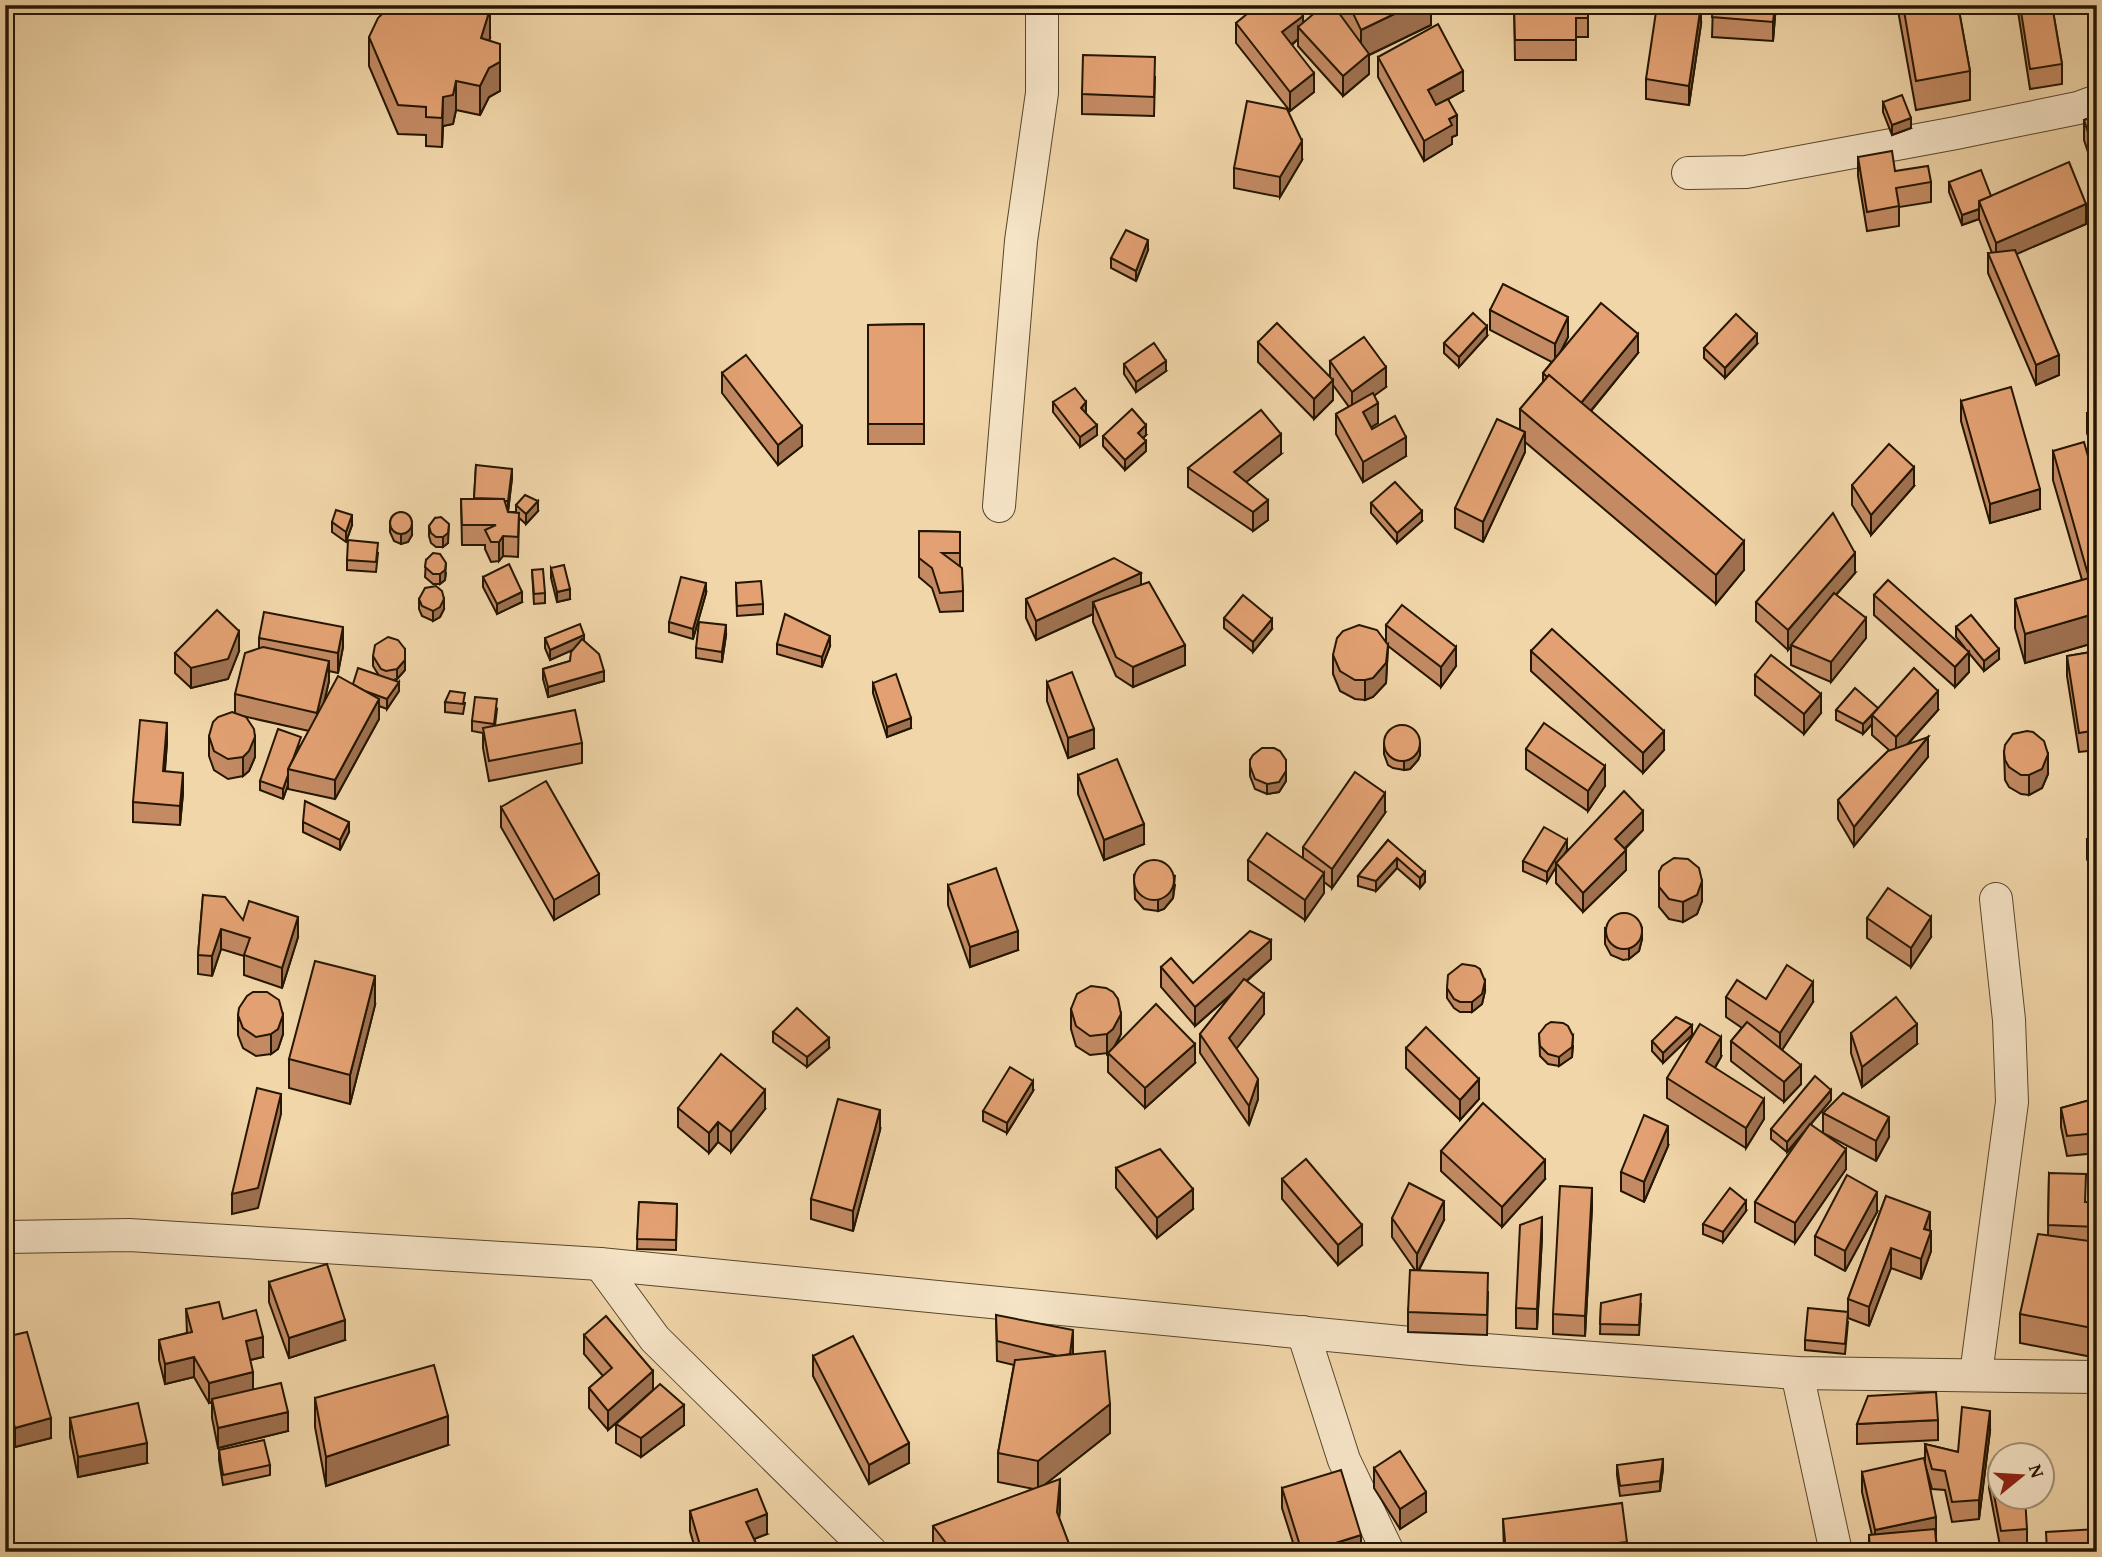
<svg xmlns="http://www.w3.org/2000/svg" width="2102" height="1557" font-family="'Gentium Book Plus',serif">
	<rect width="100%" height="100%" fill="#f1d6a9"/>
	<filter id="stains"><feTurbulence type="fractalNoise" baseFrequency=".00286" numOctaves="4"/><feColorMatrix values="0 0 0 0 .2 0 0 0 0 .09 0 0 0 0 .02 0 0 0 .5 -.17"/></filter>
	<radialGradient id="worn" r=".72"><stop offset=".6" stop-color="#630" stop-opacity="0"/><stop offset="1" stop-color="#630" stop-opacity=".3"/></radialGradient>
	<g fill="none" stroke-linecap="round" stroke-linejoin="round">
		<defs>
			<g id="street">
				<polyline points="1688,173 1746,172 1956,133 2078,108 2097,101"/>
				<polyline points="999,506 1021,241 1042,93 1042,5"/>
				<polyline points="5,1237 129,1235 600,1264 1472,1349 1797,1373 2097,1377"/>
				<polyline points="600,1264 655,1339 871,1552"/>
				<polyline points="1303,1332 1344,1460 1388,1552"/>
				<polyline points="1797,1373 1836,1552"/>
				<polyline points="1976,1374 2012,1102 2009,1020 1996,899"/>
			</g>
		</defs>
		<!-- street casing -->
		<use href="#street" stroke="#58462b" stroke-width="34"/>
		<!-- street -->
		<use href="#street" stroke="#f6e4c7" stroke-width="32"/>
	</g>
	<!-- wall -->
	<g fill="#c38a63" stroke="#251601" stroke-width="2">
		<polygon points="1335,5 1431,5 1431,25 1369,55 1369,74 1343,96 1298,46 1298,39 1292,45 1314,92 1290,111 1236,43 1236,23 1303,22 1339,14"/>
		<polygon points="1514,5 1588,5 1588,37 1576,37 1576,60 1515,60"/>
		<polygon points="1713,5 1776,5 1773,41 1712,37"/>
		<polygon points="1897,5 1958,5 1970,71 1970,100 1916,110"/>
		<polygon points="2017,5 2052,5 2062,64 2062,84 2030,89"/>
		<polygon points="1701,24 1689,105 1646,99 1646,79"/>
		<polygon points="369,37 490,38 489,40 500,73 500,91 489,97 480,115 456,110 453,124 443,126 442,147 426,146 426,135 398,134 369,66"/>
		<polygon points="1378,57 1463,91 1448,99 1457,135 1452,137 1452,144 1424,161 1378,77"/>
		<polygon points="1155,77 1154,116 1082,114 1082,94"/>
		<polygon points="1883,102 1911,128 1892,135 1883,112"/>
		<polygon points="2097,116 2097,179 2084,140 2084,120"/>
		<polygon points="1858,157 1895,171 1931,182 1931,202 1899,207 1899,226 1867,231 1858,176"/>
		<polygon points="1302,160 1280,197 1234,188 1234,168"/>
		<polygon points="1949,182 1991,196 2086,224 2016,254 2059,375 2036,385 1988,273 1988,253 1992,253 1979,219 1962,225 1949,192"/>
		<polygon points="1148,250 1136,281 1111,268 1111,258"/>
		<polygon points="1490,310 1568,337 1561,351 1638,353 1591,411 1744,570 1716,604 1525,442 1525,452 1483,542 1455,528 1455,508 1520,430 1520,409 1543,382 1543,373 1552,362 1490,330"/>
		<polygon points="924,324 924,444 868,444 868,325"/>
		<polygon points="1487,336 1459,367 1444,353 1444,343"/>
		<polygon points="1258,342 1330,377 1330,361 1386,387 1374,395 1378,423 1371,427 1406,456 1363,482 1336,434 1336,414 1349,407 1333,385 1333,400 1314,419 1258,362"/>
		<polygon points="1757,344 1725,378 1704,358 1704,348"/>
		<polygon points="1124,364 1166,371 1136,392 1124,374"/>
		<polygon points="722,373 802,446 778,465 722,393"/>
		<polygon points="1961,401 2040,509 1990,523 1961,421"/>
		<polygon points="1053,402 1086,412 1085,412 1097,435 1080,447 1053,412"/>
		<polygon points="2097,411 2097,462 2087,433 2087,413"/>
		<polygon points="1146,435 1143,438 1146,451 1125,470 1103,446 1103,436"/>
		<polygon points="2053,451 2097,488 2097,642 2025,663 2015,628 2015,599 2082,580 2053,480"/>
		<polygon points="1281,454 1246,482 1268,520 1253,531 1188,487 1188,468"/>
		<polygon points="476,465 512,478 508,512 516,512 516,505 538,511 526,524 519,518 518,557 503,556 499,561 491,562 485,549 485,545 462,545 461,499 474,499"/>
		<polygon points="1852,485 1914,486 1871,535 1852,505"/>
		<polygon points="1371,503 1422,521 1397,543 1371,513"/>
		<polygon points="435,518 448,543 443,547 436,547 431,543 429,536 429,526"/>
		<polygon points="332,522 352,525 346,542 332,532"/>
		<polygon points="390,522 412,535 408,542 401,544 394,541 390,532"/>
		<polygon points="919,531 960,532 960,567 963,591 963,611 940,612 932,588 919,577"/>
		<polygon points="378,553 376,572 347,570 347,560"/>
		<polygon points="426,560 446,573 445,580 440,584 433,584 425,577"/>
		<polygon points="551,568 570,599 557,602 551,578"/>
		<polygon points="532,570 545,593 545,603 534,604"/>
		<polygon points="1855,573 1836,595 1866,638 1831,682 1791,665 1791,646 1788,650 1756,621 1756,602"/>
		<polygon points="483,577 522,602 497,614 483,587"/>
		<polygon points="736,583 763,604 763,614 737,616"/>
		<polygon points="1141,585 1185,665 1133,687 1116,676 1093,622 1093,614 1036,640 1026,618 1026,599"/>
		<polygon points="706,593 693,639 669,632 669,622"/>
		<polygon points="1874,595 1965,648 1956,637 1956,627 1999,659 1984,671 1969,653 1969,672 1955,687 1874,615"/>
		<polygon points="419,599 444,609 440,617 433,621 422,616 419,609"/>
		<polygon points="1224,618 1272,629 1253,652 1224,628"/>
		<polygon points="1386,625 1456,666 1441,687 1388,646 1386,683 1373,697 1365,700 1355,699 1340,691 1333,674 1333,655 1386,643"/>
		<polygon points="726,635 722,662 696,658 696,648"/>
		<polygon points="259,638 343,647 338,673 329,671 329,681 324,703 353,684 378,674 373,666 373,656 405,649 405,670 397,679 393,680 399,691 387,709 379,706 379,719 335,799 288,789 288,785 283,799 260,790 260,781 301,745 309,731 238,715 255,757 249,771 243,776 228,779 214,770 209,756 209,736 235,714 235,694 259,648"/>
		<polygon points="545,638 584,641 604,681 548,697 543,679 543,669 570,661 572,650 550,660 545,648"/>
		<polygon points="777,644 830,646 822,667 777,654"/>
		<polygon points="239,651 228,679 191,688 175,673 175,653"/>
		<polygon points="1531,651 1664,750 1643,773 1531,671"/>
		<polygon points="2097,651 2097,750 2079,752 2067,676 2067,656"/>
		<polygon points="1755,675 1821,713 1804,734 1755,695"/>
		<polygon points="1047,682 1094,748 1068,758 1047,701"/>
		<polygon points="873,683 911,728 887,737 873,693"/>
		<polygon points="445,702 465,703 463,714 445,712"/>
		<polygon points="1878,708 1938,710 1908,744 1928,757 1854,846 1838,819 1838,800 1889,750 1872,735 1872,724 1863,734 1836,720 1836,710"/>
		<polygon points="497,709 495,726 582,743 582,763 489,781 483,748 483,733 472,731 472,721"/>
		<polygon points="167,742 165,771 183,793 180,825 133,822 133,802"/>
		<polygon points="1384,744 1420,755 1418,760 1410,769 1404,770 1393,768 1388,765 1384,754"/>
		<polygon points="1526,749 1605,786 1588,811 1526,769"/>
		<polygon points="2004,752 2048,774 2042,788 2029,795 2021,794 2009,787 2005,780"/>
		<polygon points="1250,760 1286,760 1286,781 1279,792 1267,794 1255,789 1250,776"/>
		<polygon points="1078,775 1144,844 1104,860 1078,794"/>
		<polygon points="501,807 599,894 554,920 501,827"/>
		<polygon points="1385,813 1332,888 1324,882 1324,893 1305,920 1248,880 1248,860 1303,859 1303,847"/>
		<polygon points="303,822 349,832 340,850 303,832"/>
		<polygon points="1643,830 1625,849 1626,870 1583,912 1556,883 1556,867 1547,882 1523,871 1523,861 1567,850 1562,857"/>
		<polygon points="2097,835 2097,884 2087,859 2087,839"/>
		<polygon points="1388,840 1425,882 1420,888 1397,868 1376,891 1358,886 1358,876"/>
		<polygon points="1659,872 1702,901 1697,914 1683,922 1669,919 1659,907"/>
		<polygon points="1134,875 1175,885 1173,898 1164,909 1158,911 1144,909 1135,899"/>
		<polygon points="948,885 1018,950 970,967 948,905"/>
		<polygon points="203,895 243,920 298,937 282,988 244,975 244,956 221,949 212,976 198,974 198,955"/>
		<polygon points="1867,918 1931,937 1911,967 1867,938"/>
		<polygon points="1605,928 1642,939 1639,951 1629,959 1623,960 1611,955 1605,944"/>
		<polygon points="1271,959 1247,981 1264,1014 1236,1048 1258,1099 1249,1125 1200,1053 1200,1034 1232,994 1195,1026 1161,987 1161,967 1193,983"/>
		<polygon points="1447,988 1485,991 1482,1004 1472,1012 1460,1012 1454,1008 1447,998"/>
		<polygon points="1726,997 1813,1002 1782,1050 1801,1084 1784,1102 1731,1061 1731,1041 1742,1028 1726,1017"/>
		<polygon points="375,1005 350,1104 289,1088 289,1059"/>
		<polygon points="1071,1009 1121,1034 1116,1045 1195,1063 1145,1108 1108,1072 1108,1053 1090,1055 1076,1046 1071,1029"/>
		<polygon points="238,1015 283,1034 278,1049 271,1054 256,1056 243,1048 238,1035"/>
		<polygon points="773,1032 829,1048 807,1067 773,1042"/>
		<polygon points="1851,1033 1917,1044 1862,1087 1851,1053"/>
		<polygon points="1539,1034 1573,1046 1572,1057 1559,1066 1548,1064 1540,1056"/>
		<polygon points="1692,1035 1663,1063 1652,1051 1652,1041"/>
		<polygon points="1406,1048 1479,1099 1460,1120 1406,1068"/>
		<polygon points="1721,1057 1715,1068 1764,1119 1746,1148 1667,1098 1667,1078"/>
		<polygon points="1033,1091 1007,1133 983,1121 983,1111"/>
		<polygon points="2097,1098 2097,1153 2067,1156 2061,1127 2061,1108"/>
		<polygon points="1831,1100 1811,1124 1846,1169 1795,1243 1755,1222 1755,1202 1804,1132 1787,1152 1771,1139 1771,1129"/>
		<polygon points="678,1108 765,1109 731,1152 718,1142 709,1153 678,1127"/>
		<polygon points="1823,1113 1889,1137 1876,1161 1823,1133"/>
		<polygon points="880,1130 853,1231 811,1219 811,1199"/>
		<polygon points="1668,1146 1644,1202 1621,1191 1621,1172"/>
		<polygon points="1441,1151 1545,1179 1502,1227 1441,1171"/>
		<polygon points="1116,1168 1193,1209 1157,1238 1116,1188"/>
		<polygon points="2049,1173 2086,1202 2097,1202 2097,1358 2020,1343 2020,1314 2048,1235"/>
		<polygon points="1282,1179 1362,1245 1338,1265 1282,1199"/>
		<polygon points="1886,1196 1930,1231 1931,1251 1921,1279 1891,1268 1869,1326 1848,1318 1848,1299"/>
		<polygon points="639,1202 677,1204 676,1250 637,1249"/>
		<polygon points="1592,1207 1585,1336 1553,1334 1553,1314"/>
		<polygon points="1746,1211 1723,1242 1703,1234 1703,1224"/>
		<polygon points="1877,1212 1845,1271 1815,1255 1815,1236"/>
		<polygon points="1392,1218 1444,1220 1419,1270 1488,1292 1487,1335 1408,1332 1408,1312 1415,1270 1392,1237"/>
		<polygon points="1542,1237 1537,1329 1516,1328 1516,1308"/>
		<polygon points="269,1282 345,1340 289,1358 269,1302"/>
		<polygon points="1601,1303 1641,1304 1639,1335 1600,1334"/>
		<polygon points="186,1309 223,1319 263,1357 250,1360 253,1389 288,1431 218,1448 212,1418 212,1402 209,1403 194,1377 165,1384 159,1360 159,1340 187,1333"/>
		<polygon points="996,1315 1073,1350 1073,1354 1110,1433 1043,1486 1060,1508 1059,1518 1072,1552 933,1552 933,1526 1034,1489 998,1482 998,1453 1014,1365 997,1361"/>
		<polygon points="1848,1322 1845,1354 1805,1350 1805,1340"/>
		<polygon points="584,1335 653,1390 684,1425 641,1457 616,1443 616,1424 634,1407 608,1430 589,1408 589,1388 603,1376 584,1354"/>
		<polygon points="5,1337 51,1438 15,1447 5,1410"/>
		<polygon points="813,1356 909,1463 869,1484 813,1376"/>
		<polygon points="315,1398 448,1445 326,1486 315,1427"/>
		<polygon points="70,1418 147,1463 78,1477 70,1437"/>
		<polygon points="1938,1420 1938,1440 1857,1444 1857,1424"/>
		<polygon points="1990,1431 1979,1519 1952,1522 1945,1490 1932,1489 1925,1464 1925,1444 1958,1452"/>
		<polygon points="219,1450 270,1465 270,1475 223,1485 219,1460"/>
		<polygon points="1617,1465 1663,1469 1660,1491 1620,1496 1617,1475"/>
		<polygon points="1374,1468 1426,1512 1400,1529 1374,1488"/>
		<polygon points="1989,1469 2027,1529 2027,1549 2001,1551 1989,1488"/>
		<polygon points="1862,1472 1936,1537 1937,1552 1869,1552 1869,1535 1872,1535 1862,1492"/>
		<polygon points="1282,1488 1361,1552 1296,1552 1282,1508"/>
		<polygon points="690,1511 767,1534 754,1539 760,1552 696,1552 690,1531"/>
		<polygon points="1503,1519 1627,1542 1627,1552 1504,1552"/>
	</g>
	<!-- shaded-wall -->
	<g fill="#9f7150" stroke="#251601" stroke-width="2">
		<polygon points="1207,5 1230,5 1207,13"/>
		<polygon points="1413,5 1431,5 1431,25 1369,55 1369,74 1343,96 1343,76 1361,59 1361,30"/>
		<polygon points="1701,5 1701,24 1689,105 1689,86"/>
		<polygon points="1775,5 1776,5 1773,41 1773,22"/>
		<polygon points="490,9 490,38 481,67 481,38"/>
		<polygon points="1303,16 1303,32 1298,27 1298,39 1282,52 1282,32"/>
		<polygon points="500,44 500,91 489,97 480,115 480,86"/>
		<polygon points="1463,71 1463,91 1428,110 1428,90"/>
		<polygon points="1314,73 1314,92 1290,111 1290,92"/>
		<polygon points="456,81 456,110 453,124 443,126 442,147 443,97"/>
		<polygon points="1457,115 1457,135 1452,137 1452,144 1424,161 1424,141 1449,119"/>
		<polygon points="1911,118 1911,128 1892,135 1892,125"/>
		<polygon points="1302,141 1302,160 1280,197 1280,177"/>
		<polygon points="2086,204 2086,224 1996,263 1996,243"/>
		<polygon points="1979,209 1979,219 1962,225 1962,215"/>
		<polygon points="1148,240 1148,250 1136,281 1136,271"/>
		<polygon points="1568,317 1568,337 1555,363 1555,344"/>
		<polygon points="1487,326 1487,336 1459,367 1459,357"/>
		<polygon points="1638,334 1638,353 1580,424 1580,404"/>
		<polygon points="1757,334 1757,344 1725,378 1725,368"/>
		<polygon points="2059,355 2059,375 2036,385 2036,365"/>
		<polygon points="1166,361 1166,371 1136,392 1136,382"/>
		<polygon points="1386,367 1386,387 1352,412 1352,392"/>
		<polygon points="1333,380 1333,400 1314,419 1314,399"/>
		<polygon points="1086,402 1086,412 1081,418 1081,408"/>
		<polygon points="1378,403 1378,423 1363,432 1363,412"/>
		<polygon points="1097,425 1097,435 1080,447 1080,437"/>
		<polygon points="1146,425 1146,435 1138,443 1138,433"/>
		<polygon points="802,426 802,446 778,465 778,445"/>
		<polygon points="1525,432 1525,452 1483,542 1483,522"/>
		<polygon points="1281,434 1281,454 1234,492 1234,472"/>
		<polygon points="1406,437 1406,456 1363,482 1363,462"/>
		<polygon points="1146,441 1146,451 1125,470 1125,460"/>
		<polygon points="1914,467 1914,486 1871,535 1871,515"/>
		<polygon points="512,469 512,478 508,511 508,501"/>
		<polygon points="2040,489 2040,509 1990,523 1990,504"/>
		<polygon points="1268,500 1268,520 1253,531 1253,512"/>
		<polygon points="538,501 538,511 526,524 526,514"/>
		<polygon points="1422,511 1422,521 1397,543 1397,533"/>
		<polygon points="352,515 352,525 346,542 346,532"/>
		<polygon points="449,524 448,543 443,547 443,537"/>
		<polygon points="412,525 412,535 408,542 401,544 401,534"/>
		<polygon points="503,536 503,556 499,561 499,542"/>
		<polygon points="1744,541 1744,570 1716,604 1716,575"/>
		<polygon points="1855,553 1855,573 1788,650 1788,630"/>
		<polygon points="446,563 445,580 440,584 440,574"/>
		<polygon points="1141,573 1141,592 1093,602 1093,614 1036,640 1036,621"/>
		<polygon points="706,583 706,593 693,639 693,629"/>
		<polygon points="570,589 570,599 557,602 557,592"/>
		<polygon points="522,592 522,602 497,614 497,604"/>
		<polygon points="444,599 444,609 440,617 433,621 433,611"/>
		<polygon points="2097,613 2097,642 2025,663 2025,634"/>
		<polygon points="1866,618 1866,638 1831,682 1831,662"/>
		<polygon points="1272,619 1272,629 1253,652 1253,642"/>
		<polygon points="726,625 726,635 722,662 722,652"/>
		<polygon points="343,627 343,647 338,673 338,653"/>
		<polygon points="239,631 239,651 228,679 191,688 191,668"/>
		<polygon points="584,635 584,645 550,660 550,650"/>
		<polygon points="830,636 830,646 822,667 822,657"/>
		<polygon points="1185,645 1185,665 1133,687 1133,667"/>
		<polygon points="1388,645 1386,683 1373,697 1365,700 1365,680"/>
		<polygon points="1456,647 1456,666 1441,687 1441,667"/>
		<polygon points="1999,649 1999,659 1984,671 1984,661"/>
		<polygon points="1969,652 1969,672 1955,687 1955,667"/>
		<polygon points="405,660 405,670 397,679 397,669"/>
		<polygon points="329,661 329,681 317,733 317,713"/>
		<polygon points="604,671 604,681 548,697 548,687"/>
		<polygon points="399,682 399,691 387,709 387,699"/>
		<polygon points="1938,691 1938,710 1896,757 1896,737"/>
		<polygon points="1821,694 1821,713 1804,734 1804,714"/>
		<polygon points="379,699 379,719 335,799 335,780"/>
		<polygon points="1872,715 1872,724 1863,734 1863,724"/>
		<polygon points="911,718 911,728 887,737 887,727"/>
		<polygon points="167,723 167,742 163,791 163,771"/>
		<polygon points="1094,729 1094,748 1068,758 1068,738"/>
		<polygon points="1664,731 1664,750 1643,773 1643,753"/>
		<polygon points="255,737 255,757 249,771 243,776 243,757"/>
		<polygon points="1928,737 1928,757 1854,846 1854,827"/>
		<polygon points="1420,745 1420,755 1418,760 1410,769 1404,770 1404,760"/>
		<polygon points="2048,754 2048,774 2042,788 2029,795 2029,775"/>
		<polygon points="1605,766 1605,786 1588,811 1588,791"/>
		<polygon points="1286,771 1286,781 1279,792 1267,794 1267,784"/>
		<polygon points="183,773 183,793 180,825 180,806"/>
		<polygon points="288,775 288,785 283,799 283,789"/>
		<polygon points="1385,793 1385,813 1332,888 1332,869"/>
		<polygon points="1643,811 1643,830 1615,858 1615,839"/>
		<polygon points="349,822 349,832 340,850 340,840"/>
		<polygon points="1144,824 1144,844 1104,860 1104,840"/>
		<polygon points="1567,840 1567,850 1558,865 1556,863 1556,867 1547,882 1547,872"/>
		<polygon points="1626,850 1626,870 1583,912 1583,893"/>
		<polygon points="1397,858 1397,868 1376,891 1376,881"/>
		<polygon points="1425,872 1425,882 1420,888 1420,878"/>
		<polygon points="1324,873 1324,893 1305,920 1305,900"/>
		<polygon points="599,874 599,894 554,920 554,900"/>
		<polygon points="1175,875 1173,898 1164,909 1158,911 1158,901"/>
		<polygon points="1702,881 1702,901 1697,914 1683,922 1683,902"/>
		<polygon points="298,917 298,937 282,988 282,968"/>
		<polygon points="1931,917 1931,937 1911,967 1911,948"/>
		<polygon points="221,929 221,949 212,976 212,956"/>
		<polygon points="1642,929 1642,939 1639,951 1629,959 1629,949"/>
		<polygon points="1018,931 1018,950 970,967 970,947"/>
		<polygon points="1271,940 1271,959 1195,1026 1195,1007"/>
		<polygon points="375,976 375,1005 350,1104 350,1075"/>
		<polygon points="1485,981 1485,991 1482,1004 1472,1012 1472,1002"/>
		<polygon points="1813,982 1813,1002 1780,1053 1780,1033"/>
		<polygon points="1264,994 1264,1014 1229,1058 1229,1038"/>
		<polygon points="1121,1014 1121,1034 1113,1049 1107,1054 1107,1034"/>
		<polygon points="283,1015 283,1034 278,1049 271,1054 271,1034"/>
		<polygon points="1917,1024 1917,1044 1862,1087 1862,1067"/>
		<polygon points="1692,1025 1692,1035 1663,1063 1663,1053"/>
		<polygon points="1573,1036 1572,1057 1559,1066 1559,1057"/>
		<polygon points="1721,1037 1721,1057 1706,1082 1706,1062"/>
		<polygon points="829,1038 829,1048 807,1067 807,1057"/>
		<polygon points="1195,1044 1195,1063 1145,1108 1145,1088"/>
		<polygon points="1801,1065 1801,1084 1784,1102 1784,1082"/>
		<polygon points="1258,1079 1258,1099 1249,1125 1249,1106"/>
		<polygon points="1479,1079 1479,1099 1460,1120 1460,1100"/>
		<polygon points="1033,1081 1033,1091 1007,1133 1007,1123"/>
		<polygon points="765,1090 765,1109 731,1152 731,1132"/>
		<polygon points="1831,1090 1831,1100 1787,1152 1787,1142"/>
		<polygon points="281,1094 281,1114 258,1208 232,1214 232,1194"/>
		<polygon points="1764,1099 1764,1119 1746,1148 1746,1128"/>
		<polygon points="880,1110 880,1130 853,1231 853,1211"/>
		<polygon points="1889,1117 1889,1137 1876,1161 1876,1141"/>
		<polygon points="718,1122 718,1142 709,1153 709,1133"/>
		<polygon points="1668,1126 1668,1146 1644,1202 1644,1182"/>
		<polygon points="1846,1149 1846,1169 1795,1243 1795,1223"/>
		<polygon points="1545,1160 1545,1179 1502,1227 1502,1207"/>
		<polygon points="1592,1188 1592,1207 1585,1336 1585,1316"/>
		<polygon points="1193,1189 1193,1209 1157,1238 1157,1218"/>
		<polygon points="1877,1192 1877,1212 1845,1271 1845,1251"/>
		<polygon points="1444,1201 1444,1220 1417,1273 1417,1254"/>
		<polygon points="1746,1201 1746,1211 1723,1242 1723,1232"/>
		<polygon points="1930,1212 1930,1232 1924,1229"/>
		<polygon points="1542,1217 1542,1237 1537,1329 1537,1309"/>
		<polygon points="1362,1225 1362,1245 1338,1265 1338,1245"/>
		<polygon points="1931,1231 1931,1251 1921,1279 1921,1259"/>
		<polygon points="1891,1248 1891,1268 1869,1326 1869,1307"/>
		<polygon points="345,1320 345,1340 289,1358 289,1338"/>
		<polygon points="1073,1330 1073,1350 1069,1378 1069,1358"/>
		<polygon points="263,1337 263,1357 246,1361 246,1341"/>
		<polygon points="194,1357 194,1377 165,1384 165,1364"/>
		<polygon points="653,1371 653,1390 608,1430 608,1411"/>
		<polygon points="253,1372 253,1392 212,1399 212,1402 209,1403 209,1383"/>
		<polygon points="1110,1404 1110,1433 1038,1490 1038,1461"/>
		<polygon points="684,1405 684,1425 641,1457 641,1438"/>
		<polygon points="1990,1411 1990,1431 1979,1519 1979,1500"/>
		<polygon points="288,1412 288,1431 218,1448 218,1428"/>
		<polygon points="448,1416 448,1445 326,1486 326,1457"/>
		<polygon points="51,1418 51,1438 15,1447 15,1428"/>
		<polygon points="147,1443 147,1463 78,1477 78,1457"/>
		<polygon points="909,1443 909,1463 869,1484 869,1465"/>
		<polygon points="1663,1459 1663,1469 1660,1491 1660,1481"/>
		<polygon points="1060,1479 1060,1508 1057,1541 1057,1512"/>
		<polygon points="1426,1492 1426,1512 1400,1529 1400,1509"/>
		<polygon points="767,1514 767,1534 746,1542 746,1522"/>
		<polygon points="1936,1517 1936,1536 1875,1550 1875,1530"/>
		<polygon points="1361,1535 1361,1552 1307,1552"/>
	</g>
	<!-- building -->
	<g fill="#e3a173" stroke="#251601" stroke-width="2">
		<polygon points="391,5 484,5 490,9 481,38 500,44 500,62 489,68 480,86 456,81 453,95 443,97 442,118 426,117 426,107 398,105 369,37 378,18"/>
		<polygon points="1258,5 1295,5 1303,16 1282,32 1314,73 1290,92 1236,23"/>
		<polygon points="1324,5 1333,5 1369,54 1343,76 1298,27"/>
		<polygon points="1349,5 1413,5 1361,30"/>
		<polygon points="1514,5 1588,5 1588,18 1576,18 1576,40 1515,40"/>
		<polygon points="1657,5 1701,5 1689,86 1646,79"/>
		<polygon points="1713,5 1775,5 1773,22 1712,17"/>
		<polygon points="1903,5 1958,5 1970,71 1916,81"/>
		<polygon points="2020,5 2052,5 2062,64 2030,69"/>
		<polygon points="1438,24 1463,71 1428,90 1436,105 1448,99 1457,115 1449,119 1452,125 1424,141 1378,57"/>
		<polygon points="1083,55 1155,57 1154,97 1082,94"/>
		<polygon points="1902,95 1911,118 1892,125 1883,102"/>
		<polygon points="1247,101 1287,109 1302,141 1280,177 1234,168"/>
		<polygon points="2097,116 2097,160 2084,120"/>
		<polygon points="1892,151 1895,171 1928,166 1931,182 1896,188 1899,206 1867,212 1858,157"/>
		<polygon points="2069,162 2086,204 1996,243 1979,201"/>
		<polygon points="1981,170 1991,196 1979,201 1979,209 1962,215 1949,182"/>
		<polygon points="1126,230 1148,240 1136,271 1111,258"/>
		<polygon points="2015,250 2059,355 2036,365 1988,253"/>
		<polygon points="1503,284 1568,317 1555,344 1490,310"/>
		<polygon points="1601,303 1638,334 1581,403 1549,375 1547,377 1543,373"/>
		<polygon points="1473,313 1487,326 1459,357 1444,343"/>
		<polygon points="1736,314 1757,334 1725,368 1704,348"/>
		<polygon points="1277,323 1333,380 1314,399 1258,342"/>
		<polygon points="924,324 924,424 868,424 868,325"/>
		<polygon points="1364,337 1386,367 1352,392 1330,361"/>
		<polygon points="1154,343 1166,361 1136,382 1124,364"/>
		<polygon points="746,355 802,426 778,445 722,373"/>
		<polygon points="1549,375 1744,541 1716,575 1520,409"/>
		<polygon points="2011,387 2040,489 1990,504 1961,401"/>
		<polygon points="1075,388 1086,402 1081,408 1097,425 1080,437 1053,402"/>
		<polygon points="1373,393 1378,403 1363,412 1372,429 1395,416 1406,437 1363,462 1336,414"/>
		<polygon points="1132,409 1146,425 1138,433 1146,441 1125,460 1103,436"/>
		<polygon points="1261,410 1281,434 1234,472 1268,500 1253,512 1188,468"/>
		<polygon points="2097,411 2097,443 2087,413"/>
		<polygon points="1497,419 1525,432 1483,522 1455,508"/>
		<polygon points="2084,442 2097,488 2097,613 2025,634 2015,599 2089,578 2053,451"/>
		<polygon points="1889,444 1914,467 1871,515 1852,485"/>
		<polygon points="476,465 512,469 508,501 504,501 504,499 474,498"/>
		<polygon points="1395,482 1422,511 1397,533 1371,503"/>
		<polygon points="525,495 538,501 526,514 516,505"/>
		<polygon points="461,499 504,499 508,512 519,513 518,537 503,536 499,542 491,542 485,530 496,525 462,525"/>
		<polygon points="336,510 352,515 346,532 332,522"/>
		<circle cx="401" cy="523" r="11"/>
		<polygon points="1833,513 1855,553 1788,630 1756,602"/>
		<polygon points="441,517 449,524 448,533 443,537 436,537 431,533 429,526 435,518"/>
		<polygon points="919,531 960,532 960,553 942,553 962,568 963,591 940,593 932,568 919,558"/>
		<polygon points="348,540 378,543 376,562 347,560"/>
		<polygon points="433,553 440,554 446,563 445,570 440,574 433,574 425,567 426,560"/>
		<polygon points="1114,558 1141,573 1036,621 1026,599"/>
		<polygon points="509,564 522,592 497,604 483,577"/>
		<polygon points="564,565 570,589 557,592 551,568"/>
		<polygon points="543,569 545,593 534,594 532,570"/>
		<polygon points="681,577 706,583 693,629 669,622"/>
		<polygon points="1888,580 1969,652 1955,667 1874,595"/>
		<polygon points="761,581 763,604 737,606 736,583"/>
		<polygon points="1149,582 1185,645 1133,667 1116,657 1093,602"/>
		<polygon points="436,586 442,591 444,599 440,607 433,611 422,606 419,599 425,588"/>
		<polygon points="1834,593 1866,618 1831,662 1791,645"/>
		<polygon points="1243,595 1272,619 1253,642 1224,618"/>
		<polygon points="1402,605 1456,647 1441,667 1386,625"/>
		<polygon points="217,610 239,631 228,659 191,668 175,653"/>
		<polygon points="264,612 343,627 338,653 259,638"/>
		<polygon points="785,614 830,636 822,657 777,644"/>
		<polygon points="1971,615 1999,649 1984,661 1956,627"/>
		<polygon points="699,622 726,625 722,652 696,648"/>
		<polygon points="580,624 584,635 550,650 545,638"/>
		<polygon points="1359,625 1377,630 1388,645 1386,663 1373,678 1365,680 1355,680 1340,671 1333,655 1337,638 1343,631"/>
		<polygon points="1552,629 1664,731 1643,753 1531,651"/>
		<polygon points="388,637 398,640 405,649 405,660 397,669 386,671 381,669 373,656 375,645"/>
		<polygon points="582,639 599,654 604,671 548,687 543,669 570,661 571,652"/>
		<polygon points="263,647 329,661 317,713 235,694 245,653"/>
		<polygon points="2097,651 2097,730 2079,733 2067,656"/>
		<polygon points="1771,655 1821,694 1804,714 1755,675"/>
		<polygon points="358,668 399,682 387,699 365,691 353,684"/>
		<polygon points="1914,668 1938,691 1896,737 1872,715"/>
		<polygon points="1072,672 1094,729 1068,738 1047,682"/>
		<polygon points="896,674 911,718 887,727 873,683"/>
		<polygon points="338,676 379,699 335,780 288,769"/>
		<polygon points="1855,688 1878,708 1863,724 1836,710"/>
		<polygon points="450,691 465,693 463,704 445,702"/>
		<polygon points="475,697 497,699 494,724 472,721"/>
		<polygon points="575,710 582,743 489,761 483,728"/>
		<polygon points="232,712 246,717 254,729 255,737 249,751 243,757 228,759 214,751 209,736 213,722 218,717"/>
		<polygon points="140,720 167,723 163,771 183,773 180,806 133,802"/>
		<polygon points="1544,723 1605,766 1588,791 1526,749"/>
		<circle cx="1402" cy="743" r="18"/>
		<polygon points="278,729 301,737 293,759 288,769 288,775 283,789 260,781"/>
		<polygon points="2027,731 2033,732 2044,741 2048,754 2042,769 2029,775 2021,775 2009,767 2005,760 2004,752 2005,745 2013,734"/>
		<polygon points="1928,737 1854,827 1838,800 1888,751"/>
		<polygon points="1262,748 1274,748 1280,751 1286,760 1286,771 1279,782 1267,784 1255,779 1250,766 1250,760 1253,755"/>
		<polygon points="1117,759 1144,824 1104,840 1078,775"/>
		<polygon points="1355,772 1385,793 1332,869 1303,847"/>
		<polygon points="546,781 599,874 554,900 501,807"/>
		<polygon points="1624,791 1643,811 1615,839 1626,850 1583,893 1556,863"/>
		<polygon points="305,801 349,822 340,840 303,822"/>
		<polygon points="1544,827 1567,840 1547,872 1523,861"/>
		<polygon points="1267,833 1324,873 1305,900 1248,860"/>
		<polygon points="2097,835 2097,865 2087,839"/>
		<polygon points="1388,840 1425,872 1420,878 1397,858 1376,881 1358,876"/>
		<polygon points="1674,858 1688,859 1699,868 1702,881 1697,895 1683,902 1669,899 1659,887 1659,872 1662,866"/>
		<circle cx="1154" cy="880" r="20"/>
		<polygon points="996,868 1018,931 970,947 948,885"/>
		<polygon points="1888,888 1931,917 1911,948 1867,918"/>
		<polygon points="203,895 225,897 243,920 249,901 298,917 282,968 244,955 250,938 221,929 212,956 198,955"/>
		<circle cx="1624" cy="931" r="18"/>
		<polygon points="1250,931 1271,940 1195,1007 1161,967 1171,958 1193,983"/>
		<polygon points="315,961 375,976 350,1075 289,1059"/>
		<polygon points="1462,964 1475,966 1480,969 1485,981 1482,994 1472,1002 1460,1002 1454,999 1447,988 1448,975"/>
		<polygon points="1787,965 1813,982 1780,1033 1726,997 1737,980 1766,999"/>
		<polygon points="1244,979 1264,994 1229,1038 1258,1079 1249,1106 1200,1034"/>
		<polygon points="1091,986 1106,988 1113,992 1118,999 1121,1014 1113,1029 1107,1034 1090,1036 1076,1026 1071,1009 1077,994"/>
		<polygon points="253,992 267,992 279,1000 283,1015 278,1029 271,1034 256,1037 243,1028 238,1015 239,1008 247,996"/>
		<polygon points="1896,997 1917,1024 1862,1067 1851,1033"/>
		<polygon points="1156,1004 1195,1044 1145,1088 1108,1053"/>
		<polygon points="797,1008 829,1038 807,1057 773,1032"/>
		<polygon points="1676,1017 1692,1025 1663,1053 1652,1041"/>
		<polygon points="1551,1022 1563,1023 1568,1026 1573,1036 1572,1047 1559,1057 1548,1054 1540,1046 1539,1034 1546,1025"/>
		<polygon points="1747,1022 1801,1065 1784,1082 1731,1041"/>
		<polygon points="1700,1024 1721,1037 1706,1062 1764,1099 1746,1128 1667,1078"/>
		<polygon points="1426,1027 1479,1079 1460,1100 1406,1048"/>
		<polygon points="721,1054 765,1090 731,1132 718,1122 709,1133 678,1108"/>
		<polygon points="1010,1067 1033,1081 1007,1123 983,1111"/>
		<polygon points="1815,1076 1831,1090 1787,1142 1771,1129"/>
		<polygon points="257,1088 281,1094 258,1188 232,1194"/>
		<polygon points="1843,1093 1889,1117 1876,1141 1823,1113"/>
		<polygon points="2097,1098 2097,1133 2067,1136 2061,1108"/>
		<polygon points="838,1099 880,1110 853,1211 811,1199"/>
		<polygon points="1483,1103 1545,1160 1502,1207 1441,1151"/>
		<polygon points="1644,1115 1668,1126 1644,1182 1621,1172"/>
		<polygon points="1810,1124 1846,1149 1795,1223 1755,1202"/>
		<polygon points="1160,1149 1193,1189 1157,1218 1116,1168"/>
		<polygon points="1306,1159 1362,1225 1338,1245 1282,1179"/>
		<polygon points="2049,1173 2086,1174 2085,1202 2097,1202 2097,1227 2048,1225"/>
		<polygon points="1847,1175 1877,1192 1845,1251 1815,1236"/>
		<polygon points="1409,1183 1444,1201 1417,1254 1392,1218"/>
		<polygon points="1560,1186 1592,1188 1585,1316 1553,1314"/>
		<polygon points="1730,1188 1746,1201 1723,1232 1703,1224"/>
		<polygon points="1886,1196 1930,1212 1924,1229 1931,1231 1921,1259 1891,1248 1869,1307 1848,1299"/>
		<polygon points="639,1202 677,1204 676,1240 637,1239"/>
		<polygon points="1542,1217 1537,1309 1516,1308 1520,1225"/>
		<polygon points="2038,1234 2097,1242 2097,1329 2020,1314"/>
		<polygon points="327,1264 345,1320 289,1338 269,1282"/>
		<polygon points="1410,1270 1488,1273 1487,1315 1408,1312"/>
		<polygon points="1641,1294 1639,1325 1600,1324 1601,1303"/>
		<polygon points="219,1302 223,1319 256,1310 263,1337 246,1341 253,1372 209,1383 194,1357 165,1364 159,1340 192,1332 186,1309"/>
		<polygon points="1808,1308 1848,1312 1845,1344 1805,1340"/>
		<polygon points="996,1315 1073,1330 1070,1354 1058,1356 997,1341"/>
		<polygon points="606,1316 653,1371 608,1411 589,1388 612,1368 584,1335"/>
		<polygon points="27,1332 51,1418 15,1428 5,1390 5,1337"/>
		<polygon points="853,1336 909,1443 869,1465 813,1356"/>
		<polygon points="1105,1351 1110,1404 1038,1461 998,1453 1015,1360"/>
		<polygon points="434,1365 448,1416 326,1457 315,1398"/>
		<polygon points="281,1383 288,1412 218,1428 212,1399"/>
		<polygon points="660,1384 684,1405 641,1438 616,1424"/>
		<polygon points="1936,1392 1938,1420 1857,1424 1868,1396"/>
		<polygon points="138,1403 147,1443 78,1457 70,1418"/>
		<polygon points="1962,1407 1990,1411 1979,1500 1952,1502 1945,1471 1932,1469 1925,1444 1958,1452"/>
		<polygon points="264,1440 270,1465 223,1475 219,1450"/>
		<polygon points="1400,1451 1426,1492 1400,1509 1374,1468"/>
		<polygon points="1924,1458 1936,1517 1875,1530 1862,1472"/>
		<polygon points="1663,1459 1660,1481 1620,1486 1617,1465"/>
		<polygon points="1989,1469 2000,1469 2000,1497 2025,1497 2027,1529 2001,1531"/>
		<polygon points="1341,1470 1361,1535 1307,1552 1302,1552 1282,1488"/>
		<polygon points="1060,1479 1057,1512 1072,1552 953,1552 933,1526"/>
		<polygon points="757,1489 767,1514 746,1522 760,1552 702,1552 690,1511"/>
		<polygon points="1622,1503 1627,1542 1537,1552 1506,1552 1503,1519"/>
		<polygon points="1935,1529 1937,1552 1870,1552 1869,1535"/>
		<polygon points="2097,1529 2097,1552 2047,1552 2046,1532"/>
	</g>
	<!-- margin -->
	<rect width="2102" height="1557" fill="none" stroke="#f1d6a9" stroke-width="28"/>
	<rect x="7" y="7" width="2088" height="1543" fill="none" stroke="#251601" stroke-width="3.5"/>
	<rect x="14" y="14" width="2074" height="1529" fill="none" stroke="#251601" stroke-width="2"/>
	<!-- north arrow -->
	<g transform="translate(2021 1476) rotate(72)"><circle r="33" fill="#f6e4c7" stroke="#a29278" stroke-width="2"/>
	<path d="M0-5L12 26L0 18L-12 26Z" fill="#8f2418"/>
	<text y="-10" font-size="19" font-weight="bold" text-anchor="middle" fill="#251601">N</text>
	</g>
	<rect width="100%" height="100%" filter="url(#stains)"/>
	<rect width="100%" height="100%" fill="url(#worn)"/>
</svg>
